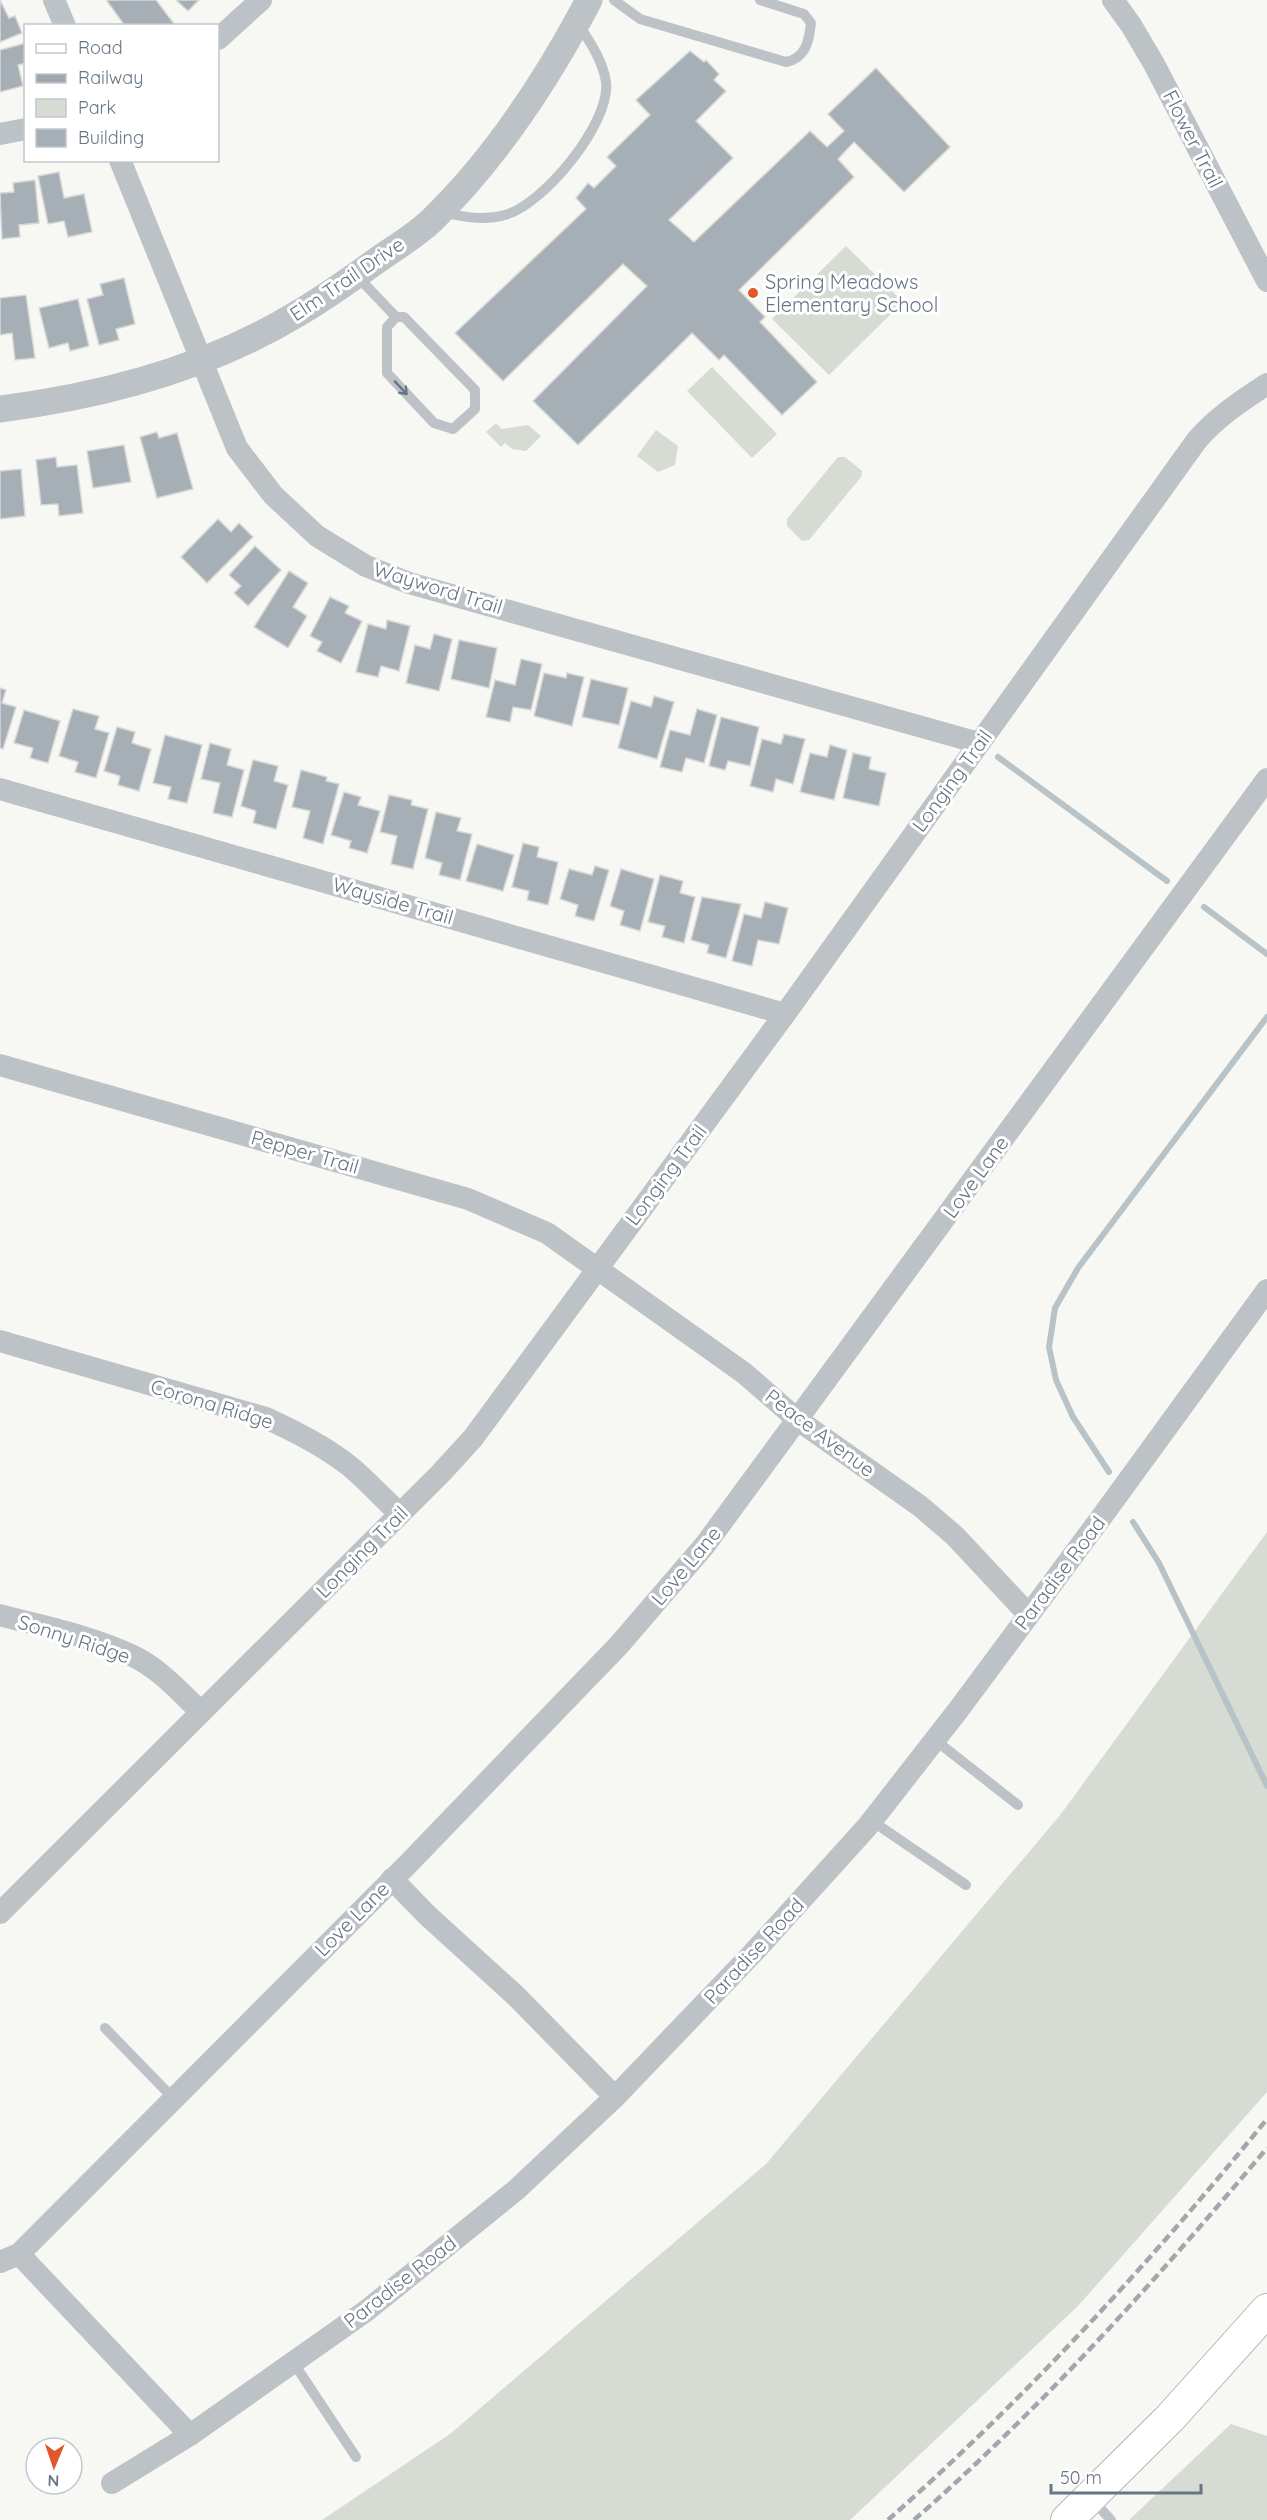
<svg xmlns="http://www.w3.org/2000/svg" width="1267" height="2520" font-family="Quicksand,sans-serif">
	<rect width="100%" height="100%" fill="#f7f7f3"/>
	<!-- green -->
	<g fill="#d6dbd3">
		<polygon points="846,246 903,302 829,375 772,319"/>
		<polygon points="712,367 777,434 752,458 687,391"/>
		<polygon points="496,423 502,429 528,425 541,436 526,451 512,449 505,443 501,447 486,432"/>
		<polygon points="656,430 678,446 675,465 658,472 637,456"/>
		<polygon points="838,457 845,457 862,471 861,477 809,540 802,541 787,526 787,519"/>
		<polygon points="1267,1532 1267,2092 1078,2306 850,2520 322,2520 450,2434 766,2164 1061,1814"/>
		<polygon points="1231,2424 1267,2436 1267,2520 1129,2520"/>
	</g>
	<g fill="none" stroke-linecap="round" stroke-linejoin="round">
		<!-- stream -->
		<g stroke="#b8c3c8" stroke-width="6">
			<polyline points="998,757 1167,881"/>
			<polyline points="1204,907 1267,954"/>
			<polyline points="1109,1472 1073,1417 1056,1380 1049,1347 1055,1308 1078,1268 1267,1017"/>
			<polyline points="1133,1522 1159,1563 1267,1786"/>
		</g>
	</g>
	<!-- building -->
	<g fill="#a6afb5" stroke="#d8d8d6" stroke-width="1.5">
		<polygon points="0,0 9,18 15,16 22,33 0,42"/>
		<polygon points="108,0 156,0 175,25 125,26 107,1"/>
		<polygon points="176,0 199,0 188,11"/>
		<polygon points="26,43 26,63 18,65 23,86 0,92 0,50"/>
		<polygon points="690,51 704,62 706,60 719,74 714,80 726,91 696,121 733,158 669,220 694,242 810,131 827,147 844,131 828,114 876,68 950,147 904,192 854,142 838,159 854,177 739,290 765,317 760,322 817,382 782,415 724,355 719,360 692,333 578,445 533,401 647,286 623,264 503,381 455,333 586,209 576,198 588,183 594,188 616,166 607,157 650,115 636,100"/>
		<polygon points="59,172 64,198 84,194 92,232 68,237 64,221 48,224 38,176"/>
		<polygon points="35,180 39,223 19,225 20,237 2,239 0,193 14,192 13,183"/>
		<polygon points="124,278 135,324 116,329 119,340 99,345 87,299 103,295 100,284"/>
		<polygon points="26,295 35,358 15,360 12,333 0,335 0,298"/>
		<polygon points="78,299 89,346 70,351 68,343 49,348 39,308"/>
		<polygon points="157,432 159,438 177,433 193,489 157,498 140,437"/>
		<polygon points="124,445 131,482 93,488 87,451"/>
		<polygon points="56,457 57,467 77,465 83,513 59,516 58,504 41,505 36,460"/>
		<polygon points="21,469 25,516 0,519 0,471"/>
		<polygon points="218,519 231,532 239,523 253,537 207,583 181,557"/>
		<polygon points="255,546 281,570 248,606 234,593 241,586 229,575"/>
		<polygon points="289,571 308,583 293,607 307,616 288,648 254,627"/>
		<polygon points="330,597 349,606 345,613 362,621 341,663 317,651 322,642 310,636"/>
		<polygon points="387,620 410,626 399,671 381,666 378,677 356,672 368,624 386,629"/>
		<polygon points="434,634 452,639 439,691 406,683 415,645 430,649"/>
		<polygon points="459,640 497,648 489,688 451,679"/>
		<polygon points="521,659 542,664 531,710 513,707 510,722 486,717 495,680 515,685"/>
		<polygon points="544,673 566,678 567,673 584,677 572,726 534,716"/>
		<polygon points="591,679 628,688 619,725 582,717"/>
		<polygon points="0,688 6,690 2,703 16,707 3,749 0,748"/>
		<polygon points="654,696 674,702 657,759 618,748 631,701 651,707"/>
		<polygon points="73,709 99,716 95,729 109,733 96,778 75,772 78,762 59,756"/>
		<polygon points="697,709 717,715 704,763 686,758 682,772 660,767 670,730 690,735"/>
		<polygon points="24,710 60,721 48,763 30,758 33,748 14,743"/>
		<polygon points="721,717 759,727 750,766 728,761 725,770 709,766"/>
		<polygon points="117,727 135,732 132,743 151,749 139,791 118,785 120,776 104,771"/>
		<polygon points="784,734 805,739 793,784 776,779 773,792 750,786 762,739 781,744"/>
		<polygon points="165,735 202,745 187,803 168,799 171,787 153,783"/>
		<polygon points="210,743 231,749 227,765 244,770 232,817 213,813 220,783 201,779"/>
		<polygon points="830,745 847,750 834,800 800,792 810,753 827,757"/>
		<polygon points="853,753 871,757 869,769 886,773 879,806 843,798"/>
		<polygon points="253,760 278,766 274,781 288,785 276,829 253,823 256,811 241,806"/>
		<polygon points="301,770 327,777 326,781 339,784 323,844 303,838 310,811 292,807"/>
		<polygon points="344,792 361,797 358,805 380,811 367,853 349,848 351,841 331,835"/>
		<polygon points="389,795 412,800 411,805 428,809 413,869 391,864 397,836 380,832"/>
		<polygon points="436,812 461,818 457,831 472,834 460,880 439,875 442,863 425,858"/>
		<polygon points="523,843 539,847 537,857 558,862 548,905 527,900 529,891 512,887"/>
		<polygon points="477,844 514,855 503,891 466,881"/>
		<polygon points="595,866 609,870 594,921 575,916 578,905 560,899 569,869 592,875"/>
		<polygon points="621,869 654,879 640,931 620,925 624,911 610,906"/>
		<polygon points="660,875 683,881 680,893 695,897 684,943 662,937 665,926 648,922"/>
		<polygon points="702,897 741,904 726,958 707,953 709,945 691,940"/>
		<polygon points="765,902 788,908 779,944 758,940 752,966 732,961 744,914 761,918"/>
	</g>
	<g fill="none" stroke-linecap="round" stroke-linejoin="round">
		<defs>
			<polyline id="secondary" points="1067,2520 1170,2418 1267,2310"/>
		</defs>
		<!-- secondary casing -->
		<use href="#secondary" stroke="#b2b7bc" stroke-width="34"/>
		<!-- service -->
		<g stroke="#bdc2c6" stroke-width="10">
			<path d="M614 0 640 19 786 62C806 58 809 41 811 23L804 14 760 0"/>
			<path d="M442 212C463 217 484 221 505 215 543 205 611 123 606 82 603 61 590 42 579 25"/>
			<polyline points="356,275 396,317 404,317 475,390 475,409 453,429 434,423 387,373 387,327 396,317"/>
			<polyline points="935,1740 1018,1805"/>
			<polyline points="872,1821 966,1885"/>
			<polyline points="105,2028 173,2098"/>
			<polyline points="293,2362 356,2457"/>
			<polyline points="1091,2498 1111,2520"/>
		</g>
		<!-- minor -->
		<g stroke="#bdc2c6" stroke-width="22">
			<polyline points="54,0 65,26"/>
			<polyline points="1113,0 1131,25 1154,64 1267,281"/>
			<polyline points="218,39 261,0"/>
			<polyline points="0,134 26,129"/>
			<polyline points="120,160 237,448 273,495 317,536 366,566 409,583 979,743"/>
			<polyline points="0,789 785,1014"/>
			<polyline points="0,1065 468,1199 547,1233 744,1373 798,1420 920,1506 955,1536 1028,1614"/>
			<path d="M0 1341 266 1418C296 1432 326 1447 352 1468 368 1482 384 1499 400 1514"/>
			<path d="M0 1615C44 1627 92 1636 133 1656 160 1669 180 1692 201 1712"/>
			<polyline points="392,1879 427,1915 516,1996 615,2097"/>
			<path d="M0 1913 441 1473 473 1438 785 1014 1197 440C1217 417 1241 401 1267 384"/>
			<polyline points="19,2254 190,2435"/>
			<polyline points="0,2262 19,2254 409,1863 619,1645 705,1545 1267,779"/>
			<polyline points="112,2483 190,2435 366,2311 516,2190 615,2097 753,1953 867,1827 959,1709 1103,1515 1267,1290"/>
		</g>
		<!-- tertiary -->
		<path stroke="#bdc2c6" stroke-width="27" d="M0 409C102 396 208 368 297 314 323 299 348 281 372 264 391 250 414 237 431 221 496 158 547 80 589 0"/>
		<!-- secondary -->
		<use href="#secondary" stroke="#fff" stroke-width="32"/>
		<!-- rail -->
		<g stroke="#a1a7ad" stroke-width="4.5" stroke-dasharray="9 4.5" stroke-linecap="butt">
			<path d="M888 2520C1026 2398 1151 2262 1267 2119"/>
			<path d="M914 2520C1043 2407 1157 2279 1267 2148"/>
		</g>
	</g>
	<!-- one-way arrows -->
	<defs><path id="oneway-shaft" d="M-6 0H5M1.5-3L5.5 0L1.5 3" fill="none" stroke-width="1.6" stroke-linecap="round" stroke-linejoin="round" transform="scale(1.5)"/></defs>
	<use stroke="#667684" href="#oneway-shaft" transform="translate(401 388) rotate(47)"/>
	<!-- markers -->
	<circle fill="#e15729" stroke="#fff" stroke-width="2" cx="753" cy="293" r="6"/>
	<g text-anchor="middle" stroke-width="6" stroke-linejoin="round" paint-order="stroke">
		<!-- street labels -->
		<g font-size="20" fill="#667684" stroke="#fff">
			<text transform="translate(1193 139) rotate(63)" y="7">Flower Trail</text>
			<text transform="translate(347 279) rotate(-34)" y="7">Elm Trail Drive</text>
			<text transform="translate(438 588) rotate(17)" y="7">Wayword Trail</text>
			<text transform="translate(952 781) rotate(-54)" y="7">Longing Trail</text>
			<text transform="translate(393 901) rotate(16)" y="7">Wayside Trail</text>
			<text transform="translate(305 1152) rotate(16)" y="7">Pepper Trail</text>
			<text transform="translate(666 1175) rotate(-53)" y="7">Longing Trail</text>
			<text transform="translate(976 1177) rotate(-54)" y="7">Love Lane</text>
			<text transform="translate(212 1404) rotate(17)" y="7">Corona Ridge</text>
			<text transform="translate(820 1433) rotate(37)" y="7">Peace Avenue</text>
			<text transform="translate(362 1552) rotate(-45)" y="7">Longing Trail</text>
			<text transform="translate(686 1566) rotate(-50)" y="7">Love Lane</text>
			<text transform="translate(1060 1573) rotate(-53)" y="7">Paradise Road</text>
			<text transform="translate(74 1639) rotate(18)" y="7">Sonny Ridge</text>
			<text transform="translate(352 1919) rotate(-45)" y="7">Love Lane</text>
			<text transform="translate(754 1951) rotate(-47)" y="7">Paradise Road</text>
			<text transform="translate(400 2282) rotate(-38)" y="7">Paradise Road</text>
		</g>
		<!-- poi labels -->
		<g font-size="20" fill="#667684" stroke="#fff" text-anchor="start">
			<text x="765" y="289">Spring Meadows<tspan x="765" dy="23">Elementary School</tspan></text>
		</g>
	</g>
	<!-- legend -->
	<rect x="24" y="24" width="195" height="138" fill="#ffffff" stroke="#c2c8ce" stroke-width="1.5"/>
	<rect x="36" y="44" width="30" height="9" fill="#ffffff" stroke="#c2c8ce" stroke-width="1.5"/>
	<text x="78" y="54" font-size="18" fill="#667684">Road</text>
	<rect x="36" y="74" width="30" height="9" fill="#a1a7ad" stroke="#c2c8ce" stroke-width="1.5"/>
	<text x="78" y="84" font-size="18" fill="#667684">Railway</text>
	<rect x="36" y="99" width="30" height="18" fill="#d6dbd3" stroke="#c2c8ce" stroke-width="1.5"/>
	<text x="78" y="114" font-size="18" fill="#667684">Park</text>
	<rect x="36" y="129" width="30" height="18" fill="#a6afb5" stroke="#c2c8ce" stroke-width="1.5"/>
	<text x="78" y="144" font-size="18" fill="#667684">Building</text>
	<!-- north arrow -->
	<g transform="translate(54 2466) rotate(182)"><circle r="28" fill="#ffffff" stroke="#c2c8ce" stroke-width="1.5"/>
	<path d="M0-4.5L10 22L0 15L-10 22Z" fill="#e15729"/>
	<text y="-9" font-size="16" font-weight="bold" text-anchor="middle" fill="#667684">N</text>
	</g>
	<!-- scale -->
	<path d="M1051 2484v9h150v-9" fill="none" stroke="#667684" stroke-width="3"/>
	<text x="1060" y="2484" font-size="18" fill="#667684" stroke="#ffffff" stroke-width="4.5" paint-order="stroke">50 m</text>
</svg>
